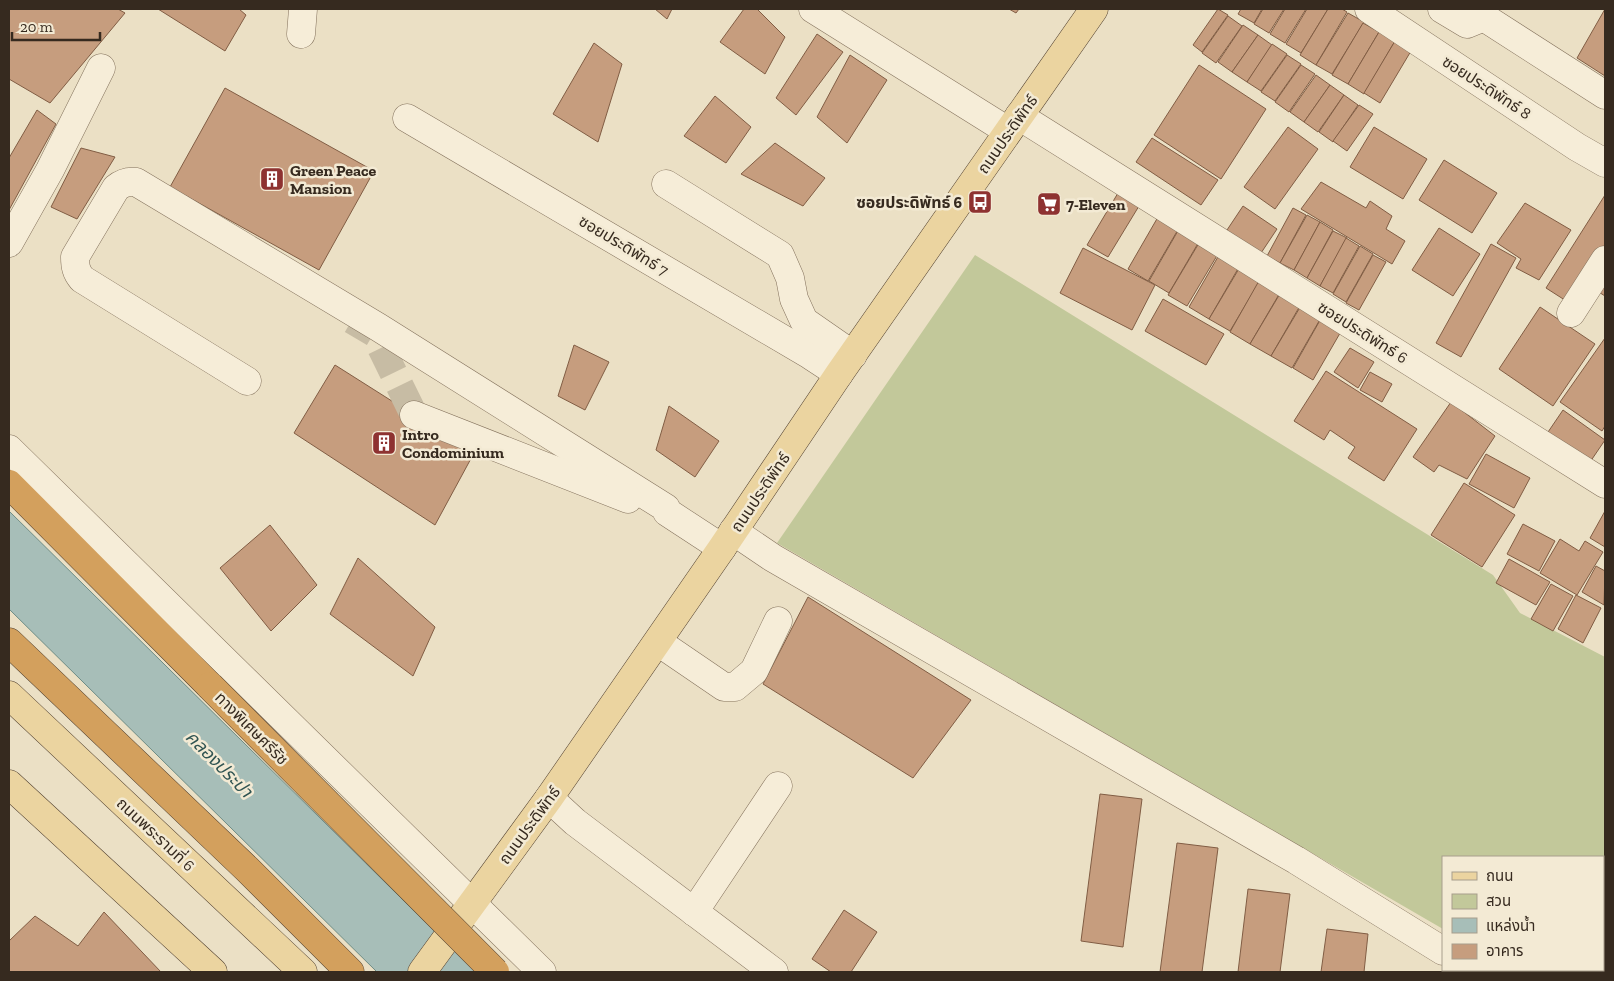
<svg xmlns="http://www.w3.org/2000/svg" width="1614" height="981" font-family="'Zilla Slab','Noto Sans Thai',serif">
	<rect width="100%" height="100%" fill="#ebe0c5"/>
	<!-- green -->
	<g fill="#c2c89a">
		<polygon points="975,255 1493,575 1520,613 1605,657 1605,917 1603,921 1603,857 1443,857 1443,929 777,543"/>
		<polygon points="1514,970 1575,970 1573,972 1518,972"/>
	</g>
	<!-- water -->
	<polygon fill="#a7beb8" stroke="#6e8c85" points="9,511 476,972 377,972 9,609"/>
	<!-- building -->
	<g fill="#c69d7e" stroke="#815d44">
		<polygon points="9,9 118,9 125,13 50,103 9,79"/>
		<polygon points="158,9 239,9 246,15 225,51"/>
		<polygon points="655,9 672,9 667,19"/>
		<polygon points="744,9 757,9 785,37 765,74 720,42"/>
		<polygon points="1009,9 1019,9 1016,13"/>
		<polygon points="1218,9 1228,15 1202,52 1193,45"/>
		<polygon points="1241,9 1262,9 1254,23 1238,14"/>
		<polygon points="1263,9 1284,9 1269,33 1254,24"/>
		<polygon points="1285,9 1306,9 1285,43 1270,34"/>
		<polygon points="1307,9 1328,9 1301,53 1286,44"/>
		<polygon points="1328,9 1342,9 1347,12 1316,65 1300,55"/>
		<polygon points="1605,9 1605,76 1577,58"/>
		<polygon points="1348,13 1364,22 1332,74 1316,65"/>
		<polygon points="1228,16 1242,26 1216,63 1202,53"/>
		<polygon points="1363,23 1379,32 1348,84 1332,75"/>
		<polygon points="1243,25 1258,35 1232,72 1218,62"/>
		<polygon points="1379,32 1395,41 1364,94 1348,84"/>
		<polygon points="817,34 843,52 796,115 776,98"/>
		<polygon points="1258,35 1272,45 1247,82 1232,72"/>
		<polygon points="1395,41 1411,51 1380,103 1364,93"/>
		<polygon points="594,43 622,64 598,142 553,114"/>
		<polygon points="1272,44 1287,54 1261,91 1247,82"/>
		<polygon points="850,55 887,80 847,143 817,117"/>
		<polygon points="1287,55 1301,64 1275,101 1261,92"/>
		<polygon points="1199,65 1266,109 1221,179 1154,135"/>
		<polygon points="1301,65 1315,74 1289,112 1275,102"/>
		<polygon points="1316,75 1330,85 1304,122 1290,112"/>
		<polygon points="1330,85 1344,95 1318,132 1304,122"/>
		<polygon points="225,88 374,171 319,270 170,187"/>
		<polygon points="1344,95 1358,105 1333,142 1319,132"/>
		<polygon points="715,96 751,127 726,163 684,136"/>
		<polygon points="1359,105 1373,114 1347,151 1333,141"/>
		<polygon points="37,110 56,124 9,210 9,158"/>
		<polygon points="1288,127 1318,149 1275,209 1244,187"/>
		<polygon points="1374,127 1427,159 1403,199 1350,167"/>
		<polygon points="1152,138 1218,180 1201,205 1136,162"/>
		<polygon points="775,143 825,178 803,206 741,174"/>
		<polygon points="81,148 115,157 77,219 51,207"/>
		<polygon points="1444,160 1497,193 1472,233 1419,200"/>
		<polygon points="1321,182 1366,208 1370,201 1392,216 1386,229 1405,241 1392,264 1301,209"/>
		<polygon points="1118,193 1139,206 1108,257 1087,245"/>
		<polygon points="1605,195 1605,251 1571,304 1546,288"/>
		<polygon points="1525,203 1571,230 1539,280 1516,268 1521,259 1497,243"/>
		<polygon points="1243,206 1277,229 1259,256 1225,233"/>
		<polygon points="1293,208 1306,215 1280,263 1267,256"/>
		<polygon points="1307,215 1320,222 1294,270 1280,263"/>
		<polygon points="1158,217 1179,228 1148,281 1128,269"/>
		<polygon points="1320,222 1333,230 1307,278 1294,270"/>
		<polygon points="1439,228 1480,254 1453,296 1412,270"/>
		<polygon points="1179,229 1200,240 1169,293 1149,281"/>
		<polygon points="1333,231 1347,238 1320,286 1307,278"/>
		<polygon points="1346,238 1359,246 1333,293 1320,286"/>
		<polygon points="1199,243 1218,254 1187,306 1168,295"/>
		<polygon points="1491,244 1516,258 1461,357 1436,343"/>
		<polygon points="1360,246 1373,254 1346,302 1333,294"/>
		<polygon points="1083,248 1155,285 1132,330 1060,293"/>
		<polygon points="1219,255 1239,267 1209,319 1189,307"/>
		<polygon points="1373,255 1386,262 1359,310 1346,303"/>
		<polygon points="1240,267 1261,279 1230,331 1209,319"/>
		<polygon points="1605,271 1605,296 1594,289"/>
		<polygon points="1260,279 1281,291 1250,344 1230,332"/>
		<polygon points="1281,292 1301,304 1271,356 1250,344"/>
		<polygon points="1163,299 1224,334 1206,365 1145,331"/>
		<polygon points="1302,304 1322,316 1292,368 1271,356"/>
		<polygon points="1540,307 1595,344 1553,406 1499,369"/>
		<polygon points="1323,315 1343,328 1313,380 1293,368"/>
		<polygon points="1605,338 1605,426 1602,431 1560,402"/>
		<polygon points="574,345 609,362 585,410 558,396"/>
		<polygon points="1350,348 1374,362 1358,388 1334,372"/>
		<polygon points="335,365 474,453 435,525 294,433"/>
		<polygon points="1326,371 1417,429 1384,481 1348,458 1355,447 1330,430 1324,440 1294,421"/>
		<polygon points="1370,372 1392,384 1382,402 1360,390"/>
		<polygon points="1451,402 1495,436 1467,479 1439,465 1434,472 1413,457"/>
		<polygon points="669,406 719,441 695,477 656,450"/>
		<polygon points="1563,410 1605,440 1588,465 1546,435"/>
		<polygon points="1486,454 1530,478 1514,508 1469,484"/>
		<polygon points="1464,483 1515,515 1482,567 1431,535"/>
		<polygon points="1605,511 1605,547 1590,538"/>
		<polygon points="1523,524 1555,541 1539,571 1507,554"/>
		<polygon points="270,525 317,585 271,631 220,568"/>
		<polygon points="1560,539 1579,551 1585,541 1603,552 1577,595 1540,573"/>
		<polygon points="358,558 435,627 413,676 330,614"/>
		<polygon points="1509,559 1550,582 1536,605 1496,583"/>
		<polygon points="1596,566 1605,571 1604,605 1582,592"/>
		<polygon points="1551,584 1573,596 1553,631 1531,619"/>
		<polygon points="1576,595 1601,608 1583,643 1558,629"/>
		<polygon points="808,597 971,700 913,778 763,684"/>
		<polygon points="1100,794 1142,799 1123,947 1081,941"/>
		<polygon points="1177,843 1218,848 1202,972 1160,972"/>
		<polygon points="1248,889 1290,894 1280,972 1238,972"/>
		<polygon points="844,910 877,932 851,972 831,972 812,959"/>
		<polygon points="104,912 161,972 9,972 9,941 35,916 78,946"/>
		<polygon points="1327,929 1368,934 1364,972 1321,972"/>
		<polygon points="1605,929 1605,972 1596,972 1592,970 1603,970 1603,933"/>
	</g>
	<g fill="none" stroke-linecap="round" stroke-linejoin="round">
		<!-- minor-tunnel -->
		<polyline stroke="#c7bca4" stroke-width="28" stroke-dasharray="28 14" stroke-linecap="butt" points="352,320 374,333 414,415"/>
		<defs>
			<g id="minor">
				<polyline points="813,9 1008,131"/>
				<polyline points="1369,9 1577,147 1605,163"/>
				<polyline points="1442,9 1467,24 1484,17"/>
				<polyline points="1471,9 1605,95"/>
				<polyline points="301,34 303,9"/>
				<polyline points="1019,116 1605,484"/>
				<polyline points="407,118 810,355 839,374"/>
				<polyline points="666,184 780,255 790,278 794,299 804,321 853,355"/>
				<polyline points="9,243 50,170 101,68"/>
				<polyline points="1571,313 1605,260"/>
				<path d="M247 381 82 279C76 272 75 266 75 257L116 188C122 183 128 181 136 182L378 327 666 508 667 512 722 548"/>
				<polyline points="414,415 628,499"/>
				<polyline points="9,449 542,972"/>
				<polyline points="733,531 773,558 1296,860 1443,951"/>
				<polyline points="658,642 724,687 735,687 754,671 778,621"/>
				<polyline points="549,798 575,822 774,972"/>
				<polyline points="694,912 778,786"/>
				<polyline points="1474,970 1478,972"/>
			</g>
			<g id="major">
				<polyline points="9,695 303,972"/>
				<polyline points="9,784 213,972"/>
				<polyline points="422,972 549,798 722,548 839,374 1094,9"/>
			</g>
			<g id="highway">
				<polyline points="9,484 210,686"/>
				<polyline points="9,642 247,869 350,972"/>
			</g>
		</defs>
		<!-- minor casing -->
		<use href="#minor" stroke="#84725d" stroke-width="29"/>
		<!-- major casing -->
		<use href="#major" stroke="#524131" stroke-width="29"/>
		<!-- highway casing -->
		<use href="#highway" stroke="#524131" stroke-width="29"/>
		<!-- minor -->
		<use href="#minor" stroke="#f6edd8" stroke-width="28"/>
		<!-- major -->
		<use href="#major" stroke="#ebd4a0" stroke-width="28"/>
		<!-- highway -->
		<use href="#highway" stroke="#d3a05d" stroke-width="28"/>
		<defs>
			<polyline id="highway-bridge" points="210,686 495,972"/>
		</defs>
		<!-- highway-bridge casing -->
		<use href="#highway-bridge" stroke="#524131" stroke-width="29" stroke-linecap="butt"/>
		<!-- highway-bridge -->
		<use href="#highway-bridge" stroke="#d3a05d" stroke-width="28"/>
	</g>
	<!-- icons -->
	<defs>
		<symbol id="building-square" viewBox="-11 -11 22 22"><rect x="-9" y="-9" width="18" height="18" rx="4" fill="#8e3231" stroke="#f3ead4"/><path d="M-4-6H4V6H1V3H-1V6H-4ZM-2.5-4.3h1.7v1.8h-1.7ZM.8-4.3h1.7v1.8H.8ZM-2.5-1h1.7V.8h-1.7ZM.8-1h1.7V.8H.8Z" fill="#fff"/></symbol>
		<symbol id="bus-square" viewBox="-11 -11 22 22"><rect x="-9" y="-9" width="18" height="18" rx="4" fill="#8e3231" stroke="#f3ead4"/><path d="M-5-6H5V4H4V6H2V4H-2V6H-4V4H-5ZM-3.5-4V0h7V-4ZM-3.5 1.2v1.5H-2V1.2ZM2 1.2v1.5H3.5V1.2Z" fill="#fff"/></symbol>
		<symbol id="supermarket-square" viewBox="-11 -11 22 22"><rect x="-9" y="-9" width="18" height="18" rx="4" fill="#8e3231" stroke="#f3ead4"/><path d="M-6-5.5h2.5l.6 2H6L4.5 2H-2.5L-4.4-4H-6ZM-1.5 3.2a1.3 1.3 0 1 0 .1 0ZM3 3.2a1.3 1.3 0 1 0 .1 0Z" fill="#fff"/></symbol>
	</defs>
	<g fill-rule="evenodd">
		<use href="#building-square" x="258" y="165" width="28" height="28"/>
		<use href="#bus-square" x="966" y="188" width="28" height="28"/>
		<use href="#supermarket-square" x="1035" y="190" width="28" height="28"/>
		<use href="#building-square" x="370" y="429" width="28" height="28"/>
	</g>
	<g text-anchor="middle" stroke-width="5" stroke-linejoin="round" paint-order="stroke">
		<!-- street labels -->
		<g font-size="16" fill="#362a1f" stroke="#f3ead4">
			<text transform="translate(1487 87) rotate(33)" y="6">ซอยประดิพัทธ์ 8</text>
			<text transform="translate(1007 134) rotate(-55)" y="6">ถนนประดิพัทธ์</text>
			<text transform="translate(624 245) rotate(31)" y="6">ซอยประดิพัทธ์ 7</text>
			<text transform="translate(1363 332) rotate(32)" y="6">ซอยประดิพัทธ์ 6</text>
			<text transform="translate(760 492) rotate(-56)" y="6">ถนนประดิพัทธ์</text>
			<text transform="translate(252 728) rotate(45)" y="6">ทางพิเศษศรีรัช</text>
			<text transform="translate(529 825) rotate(-54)" y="6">ถนนประดิพัทธ์</text>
			<text transform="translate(156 834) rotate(43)" y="6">ถนนพระรามที่ 6</text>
		</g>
		<!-- poi labels -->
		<g font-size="16" font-weight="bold" fill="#362a1f" stroke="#f3ead4" text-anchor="start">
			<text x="290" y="176">Green Peace<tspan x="290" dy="18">Mansion</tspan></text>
			<text x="962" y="208" text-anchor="end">ซอยประดิพัทธ์ 6</text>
			<text x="1066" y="210">7-Eleven</text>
			<text x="402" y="440">Intro<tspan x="402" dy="18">Condominium</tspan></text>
		</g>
		<!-- water labels -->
		<g font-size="18" font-style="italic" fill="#305452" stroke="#f3ead4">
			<text transform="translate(219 764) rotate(45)" y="6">คลองประปา</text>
		</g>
	</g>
	<!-- border -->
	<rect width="1614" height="981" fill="none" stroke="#362a1f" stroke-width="20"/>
	<!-- legend -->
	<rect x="1442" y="856" width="162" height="115" fill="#f3ead4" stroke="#a79d8c"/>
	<rect x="1452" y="872" width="25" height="8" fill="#ebd4a0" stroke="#a79d8c"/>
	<text x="1486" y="881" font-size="15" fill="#362a1f">ถนน</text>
	<rect x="1452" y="894" width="25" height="15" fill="#c2c89a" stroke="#a79d8c"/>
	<text x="1486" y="906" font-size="15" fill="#362a1f">สวน</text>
	<rect x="1452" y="918" width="25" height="15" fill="#a7beb8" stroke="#a79d8c"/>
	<text x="1486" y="931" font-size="15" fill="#362a1f">แหล่งน้ำ</text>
	<rect x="1452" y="944" width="25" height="15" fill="#c69d7e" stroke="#a79d8c"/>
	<text x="1486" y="956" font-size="15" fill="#362a1f">อาคาร</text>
	<!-- scale -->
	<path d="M12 32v8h88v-8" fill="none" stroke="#362a1f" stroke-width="2.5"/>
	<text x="20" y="32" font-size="15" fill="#362a1f" stroke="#f3ead4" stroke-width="4" paint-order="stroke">20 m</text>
</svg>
